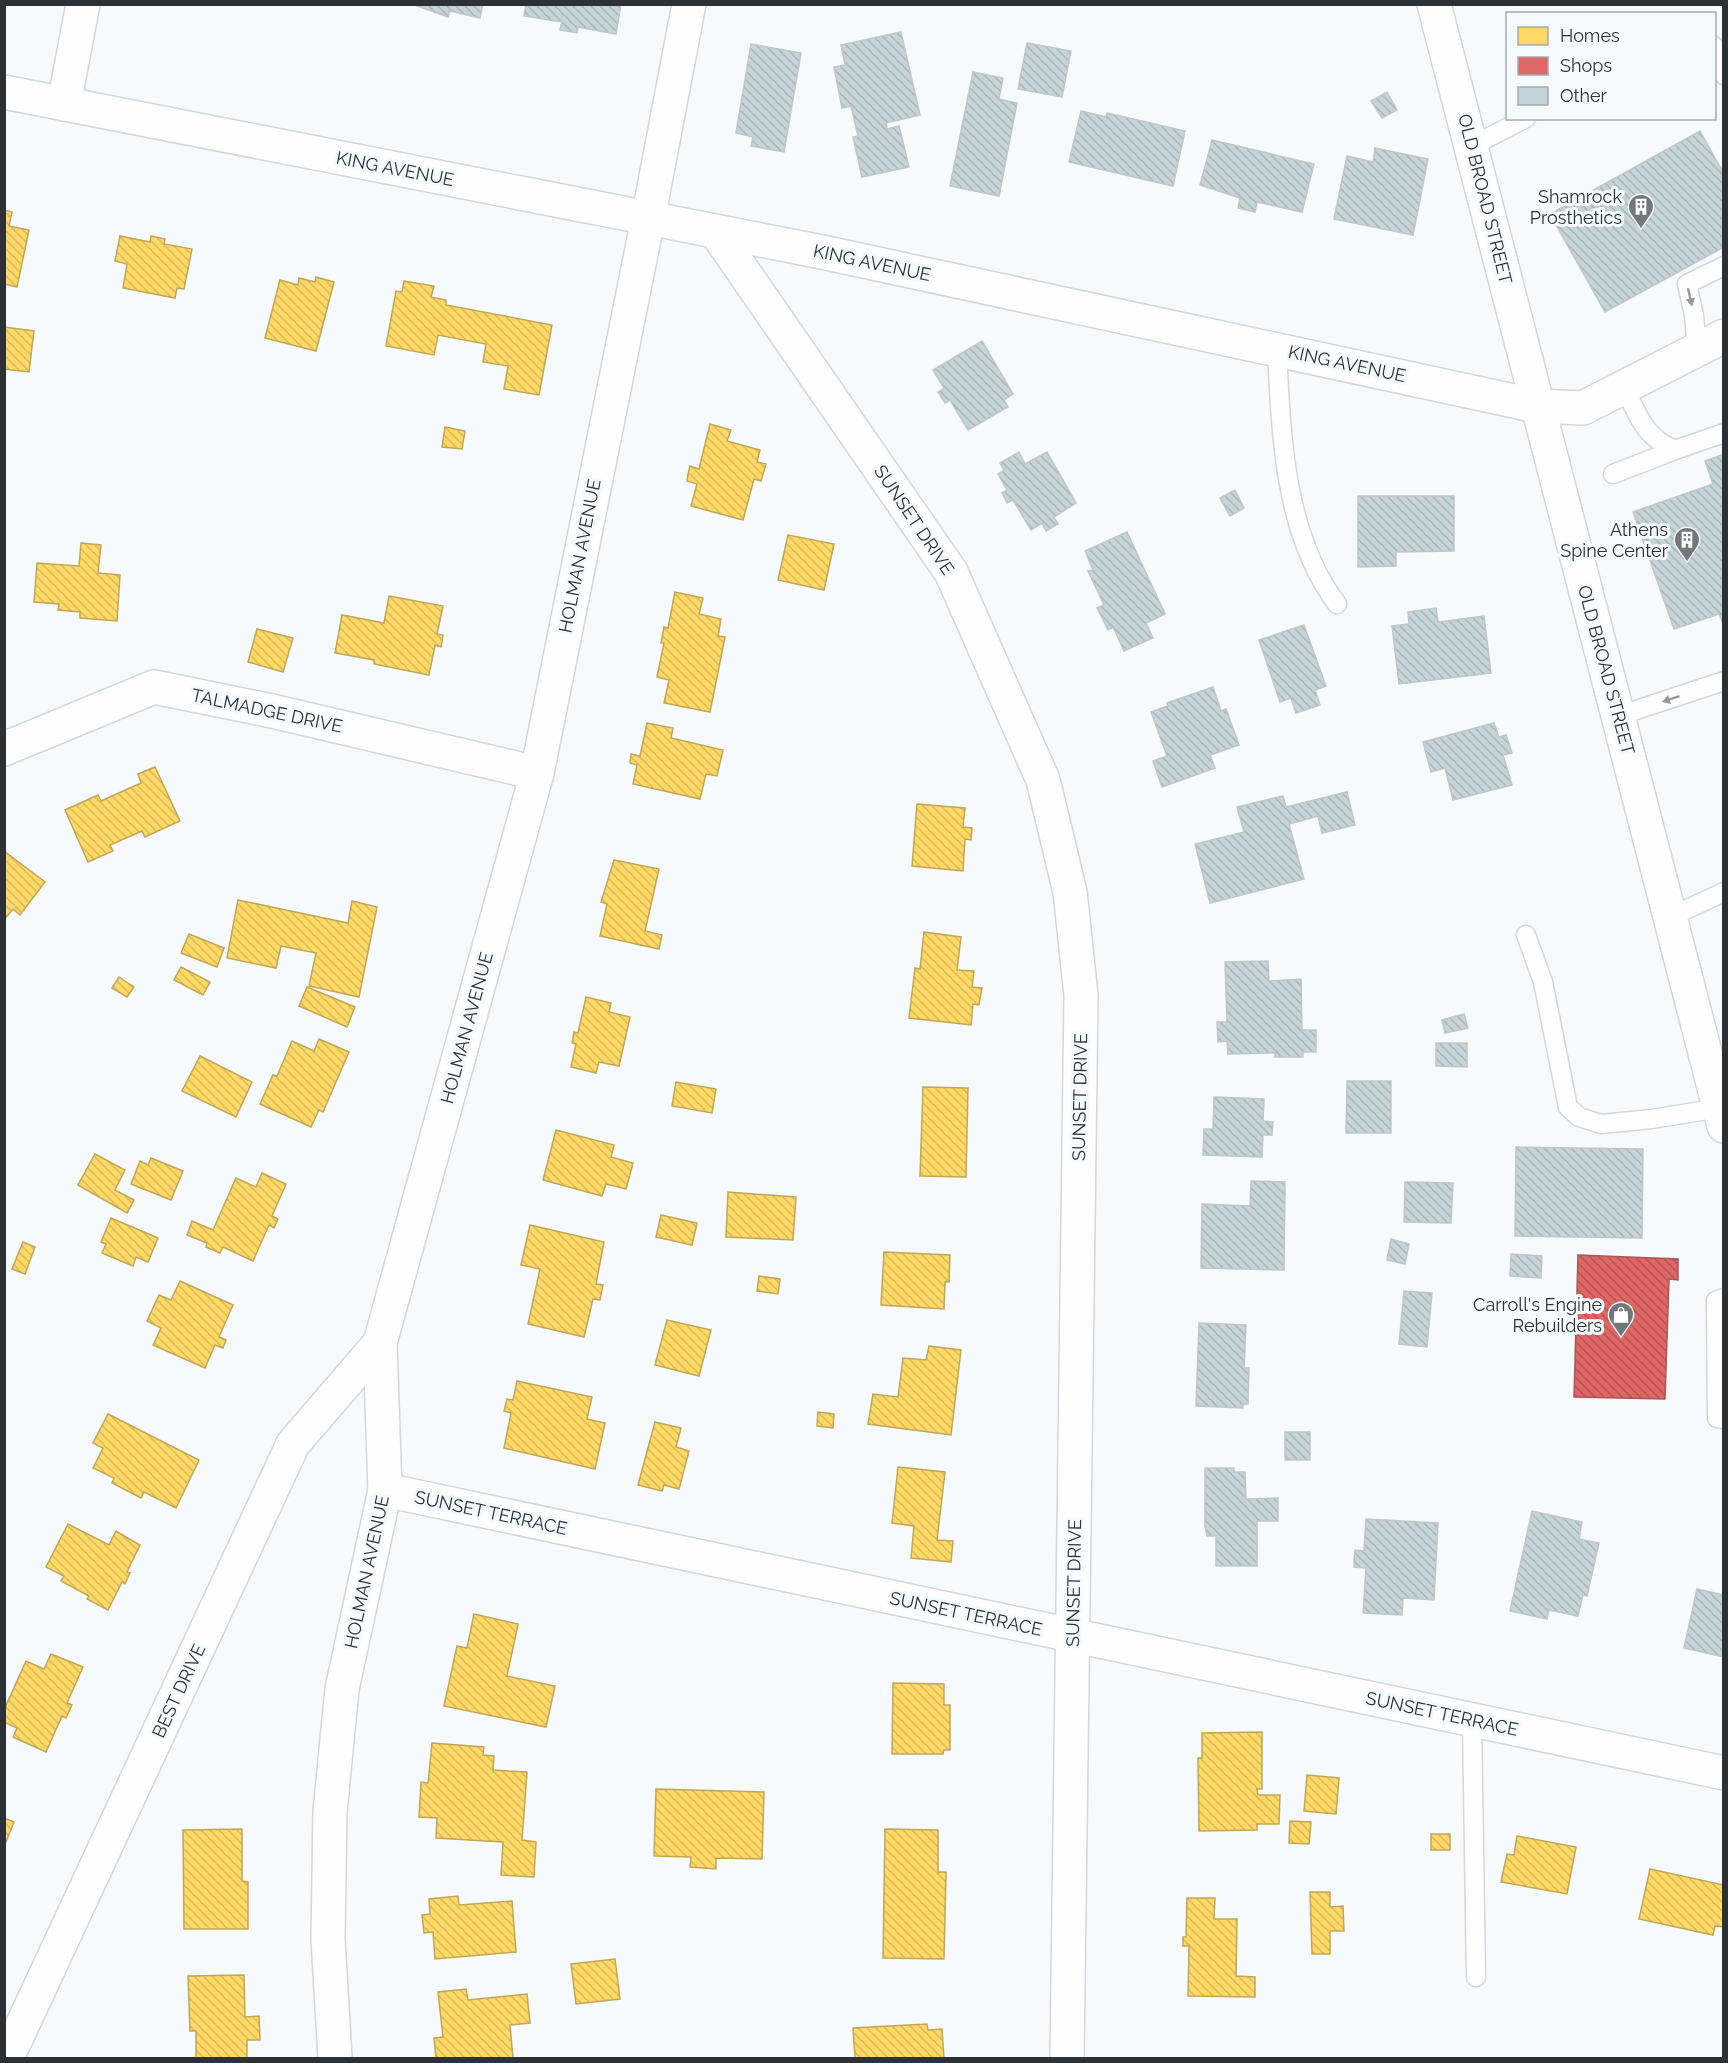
<svg xmlns="http://www.w3.org/2000/svg" width="1728" height="2063" font-family="Raleway,sans-serif">
	<defs>
		<pattern id="homes-back-hatch" width="6" height="6" patternUnits="userSpaceOnUse" patternTransform="scale(1.5)"><rect width="6" height="6" fill="#ffd966"/><path d="M-1 5l2 2M0 0l6 6M5-1l2 2" fill="none" stroke="#dbbb59"/></pattern>
		<pattern id="shops-back-hatch" width="6" height="6" patternUnits="userSpaceOnUse" patternTransform="scale(1.5)"><rect width="6" height="6" fill="#e06666"/><path d="M-1 5l2 2M0 0l6 6M5-1l2 2" fill="none" stroke="#b65555"/></pattern>
		<pattern id="building-back-hatch" width="6" height="6" patternUnits="userSpaceOnUse" patternTransform="scale(1.5)"><rect width="6" height="6" fill="#c4d4d8"/><path d="M-1 5l2 2M0 0l6 6M5-1l2 2" fill="none" stroke="#a9b6ba"/></pattern>
	</defs>
	<rect width="100%" height="100%" fill="#f7fafc"/>
	<!-- homes -->
	<g fill="url(#homes-back-hatch)" stroke="#c0a758" stroke-width="1.5">
		<polygon points="4,210 12,212 9,226 29,230 17,287 4,284"/>
		<polygon points="120,236 150,242 151,236 165,239 164,244 192,249 184,289 177,288 175,298 123,288 127,264 115,261"/>
		<polygon points="316,277 334,282 316,351 265,338 280,280 298,285 299,278 315,282"/>
		<polygon points="404,281 434,286 431,297 446,300 446,305 552,325 539,395 504,389 508,366 483,362 486,344 438,335 434,355 386,346 396,291 402,292"/>
		<polygon points="4,327 34,331 29,372 4,369"/>
		<polygon points="710,424 731,430 727,441 760,450 757,462 766,464 761,481 754,479 743,520 691,506 697,484 687,481 688,474 690,466 699,469"/>
		<polygon points="445,427 465,431 462,449 442,447"/>
		<polygon points="788,535 834,544 824,590 778,580"/>
		<polygon points="81,543 101,545 98,573 120,575 117,621 80,618 80,612 58,610 59,604 34,602 37,563 79,566"/>
		<polygon points="675,592 703,598 699,614 721,619 718,636 725,637 710,712 664,703 669,680 657,677 664,643 661,643 664,627 668,628"/>
		<polygon points="389,596 443,606 437,634 443,635 441,647 435,645 429,675 374,664 374,660 335,653 342,615 384,623"/>
		<polygon points="257,629 293,638 283,672 248,662"/>
		<polygon points="647,723 673,728 671,738 723,750 717,776 706,774 700,799 633,784 637,765 630,763 631,754 640,756"/>
		<polygon points="155,767 180,821 145,837 142,831 110,845 113,851 88,862 65,810 98,795 101,801 141,783 138,774"/>
		<polygon points="917,804 965,808 963,827 972,828 971,840 965,839 963,871 912,866"/>
		<polygon points="4,851 45,882 20,915 13,909 4,920"/>
		<polygon points="614,860 659,869 645,931 662,935 659,949 600,936 607,904 601,902"/>
		<polygon points="238,900 348,923 352,901 377,907 359,997 309,986 316,953 281,946 276,968 227,958"/>
		<polygon points="924,932 961,937 957,970 974,971 972,987 982,988 979,1005 973,1004 971,1025 909,1018 915,968 920,969"/>
		<polygon points="189,934 224,948 217,967 181,953"/>
		<polygon points="181,967 210,982 203,995 174,980"/>
		<polygon points="119,977 134,987 127,997 112,988"/>
		<polygon points="307,987 355,1007 347,1027 299,1006"/>
		<polygon points="586,997 611,1003 609,1012 630,1017 619,1066 599,1062 596,1073 571,1067 576,1044 572,1043 574,1032 578,1033"/>
		<polygon points="319,1039 349,1052 323,1112 319,1110 311,1127 260,1104 273,1075 277,1076 292,1041 314,1051"/>
		<polygon points="200,1056 252,1082 236,1117 182,1091"/>
		<polygon points="676,1082 716,1089 712,1113 672,1106"/>
		<polygon points="923,1087 968,1088 966,1177 920,1176"/>
		<polygon points="556,1130 614,1145 611,1157 633,1163 626,1189 606,1184 602,1196 543,1180"/>
		<polygon points="95,1154 125,1170 115,1190 134,1200 127,1213 78,1185"/>
		<polygon points="151,1158 183,1171 171,1200 131,1184 140,1161 148,1165"/>
		<polygon points="262,1173 286,1184 272,1216 278,1219 274,1228 269,1225 253,1261 223,1247 220,1253 206,1247 207,1243 187,1235 192,1221 213,1230 236,1178 256,1187"/>
		<polygon points="728,1192 796,1197 793,1240 726,1237"/>
		<polygon points="661,1215 697,1223 692,1245 656,1237"/>
		<polygon points="111,1218 158,1238 148,1262 136,1257 133,1266 102,1253 106,1244 101,1242"/>
		<polygon points="530,1225 604,1242 596,1284 603,1285 600,1300 593,1299 584,1337 528,1324 540,1269 521,1265"/>
		<polygon points="23,1242 35,1247 25,1274 12,1269"/>
		<polygon points="884,1252 950,1255 949,1282 945,1282 944,1309 881,1305"/>
		<polygon points="759,1276 780,1279 778,1294 757,1291"/>
		<polygon points="180,1281 233,1305 219,1337 226,1340 223,1348 215,1345 205,1368 153,1345 161,1328 147,1321 159,1295 171,1300"/>
		<polygon points="667,1320 711,1330 699,1376 655,1365"/>
		<polygon points="929,1346 961,1350 951,1435 868,1424 873,1394 898,1397 903,1358 926,1360"/>
		<polygon points="517,1381 592,1397 587,1419 605,1423 595,1469 504,1448 511,1413 504,1411 507,1399 513,1400"/>
		<polygon points="818,1412 834,1414 833,1428 817,1426"/>
		<polygon points="108,1414 199,1460 176,1508 144,1492 141,1498 112,1483 114,1478 93,1468 103,1448 93,1443"/>
		<polygon points="655,1422 681,1428 676,1447 689,1451 679,1489 664,1485 662,1491 638,1485"/>
		<polygon points="898,1467 945,1472 937,1540 953,1541 951,1562 911,1558 914,1526 892,1523"/>
		<polygon points="68,1524 109,1545 116,1531 140,1545 127,1572 130,1573 125,1584 122,1582 108,1610 87,1599 89,1596 61,1581 64,1576 46,1567"/>
		<polygon points="474,1614 518,1624 507,1676 555,1686 546,1727 444,1706 457,1646 467,1648"/>
		<polygon points="51,1654 83,1667 67,1703 72,1705 67,1716 66,1718 62,1716 46,1752 13,1737 17,1728 4,1722 4,1710 26,1661 44,1669"/>
		<polygon points="893,1683 944,1684 944,1705 950,1705 950,1750 944,1750 943,1754 892,1754"/>
		<polygon points="1262,1732 1262,1789 1257,1789 1258,1795 1280,1795 1279,1824 1257,1824 1257,1830 1199,1831 1198,1758 1202,1758 1202,1733"/>
		<polygon points="432,1743 484,1747 483,1755 494,1756 493,1770 527,1772 522,1840 536,1842 534,1877 501,1875 503,1842 436,1838 437,1818 419,1817 421,1782 428,1783"/>
		<polygon points="1307,1775 1339,1778 1336,1814 1304,1811"/>
		<polygon points="656,1789 764,1792 762,1859 716,1858 716,1869 690,1867 691,1857 654,1856"/>
		<polygon points="4,1818 14,1822 4,1847"/>
		<polygon points="1290,1821 1311,1822 1309,1844 1289,1843"/>
		<polygon points="242,1829 242,1881 248,1882 248,1929 184,1929 183,1830"/>
		<polygon points="885,1829 938,1830 938,1872 946,1872 944,1959 883,1958"/>
		<rect x="1431" y="1834" width="19" height="16"/>
		<polygon points="1517,1836 1576,1847 1567,1894 1501,1882 1507,1854 1514,1855"/>
		<polygon points="1650,1869 1724,1885 1724,1927 1715,1926 1713,1935 1639,1919"/>
		<polygon points="1310,1892 1330,1892 1330,1907 1343,1906 1344,1931 1330,1931 1330,1954 1312,1954"/>
		<polygon points="458,1896 459,1905 512,1901 516,1952 435,1959 433,1932 424,1933 422,1915 430,1914 429,1899"/>
		<polygon points="1187,1898 1215,1898 1214,1919 1237,1919 1236,1976 1255,1977 1255,1997 1188,1996 1189,1946 1183,1946 1183,1937 1186,1937"/>
		<polygon points="615,1959 620,1999 576,2004 571,1964"/>
		<polygon points="244,1975 245,2017 259,2016 260,2040 247,2040 247,2058 196,2058 196,2031 190,2031 188,1976"/>
		<polygon points="466,1989 468,2000 527,1994 530,2023 510,2025 513,2058 436,2058 434,2038 443,2037 438,1992"/>
		<polygon points="927,2024 928,2030 942,2029 944,2058 855,2058 853,2028"/>
	</g>
	<!-- shops -->
	<polygon fill="url(#shops-back-hatch)" stroke="#aa5658" stroke-width="1.5" points="1578,1255 1678,1259 1678,1280 1669,1279 1665,1399 1574,1397"/>
	<!-- building -->
	<g fill="url(#building-back-hatch)" stroke="#c1c6c8" stroke-width="1.5">
		<polygon points="412,4 483,4 480,18 450,11 448,17"/>
		<polygon points="526,4 621,4 616,34 578,27 577,33 560,30 562,22 524,16"/>
		<polygon points="901,32 920,115 886,123 887,129 899,126 909,167 862,177 853,137 858,136 851,106 842,108 834,67 845,65 841,45"/>
		<polygon points="1027,43 1071,51 1062,97 1018,89"/>
		<polygon points="751,44 801,53 784,152 751,146 753,137 736,133"/>
		<polygon points="973,72 1003,78 999,99 1017,103 999,196 950,186"/>
		<polygon points="1387,92 1397,110 1382,118 1371,101"/>
		<polygon points="1081,111 1106,117 1107,113 1185,131 1173,186 1069,162"/>
		<polygon points="1700,131 1724,174 1724,247 1605,312 1550,214"/>
		<polygon points="1212,140 1314,164 1302,212 1257,202 1255,212 1238,208 1240,198 1200,185"/>
		<polygon points="1375,148 1428,159 1413,235 1334,219 1347,156 1373,162"/>
		<polygon points="982,341 1013,394 1004,400 1008,407 968,430 950,400 945,403 938,392 944,388 933,370"/>
		<polygon points="1019,452 1025,464 1047,452 1076,503 1054,517 1058,524 1046,531 1042,523 1031,530 1013,500 1007,503 1002,493 1007,490 998,474 1004,470 1000,463"/>
		<polygon points="1724,454 1724,626 1719,614 1674,629 1633,512 1713,484 1705,461"/>
		<polygon points="1235,490 1244,508 1230,516 1220,498"/>
		<polygon points="1358,496 1454,496 1454,551 1396,552 1396,566 1358,567"/>
		<polygon points="1127,532 1165,614 1146,623 1153,638 1124,651 1113,627 1108,630 1097,608 1104,605 1088,571 1093,570 1085,551"/>
		<polygon points="1436,608 1438,622 1484,616 1491,673 1399,684 1392,626 1409,624 1408,612"/>
		<polygon points="1304,625 1326,686 1315,690 1320,705 1296,713 1291,698 1280,702 1259,640"/>
		<polygon points="1213,687 1221,711 1226,709 1239,745 1210,755 1215,768 1162,787 1153,761 1167,756 1151,712 1168,706 1167,703"/>
		<polygon points="1494,723 1499,737 1506,735 1512,753 1503,755 1512,785 1453,800 1445,768 1431,772 1423,742"/>
		<polygon points="1347,792 1355,825 1322,833 1318,816 1289,824 1304,879 1210,903 1195,844 1244,832 1237,807 1283,796 1286,807"/>
		<polygon points="1268,961 1269,981 1301,979 1302,1030 1316,1030 1316,1052 1303,1052 1303,1057 1275,1057 1275,1053 1228,1054 1227,1041 1218,1042 1217,1022 1227,1022 1225,962"/>
		<polygon points="1464,1014 1468,1028 1445,1033 1442,1020"/>
		<polygon points="1436,1043 1467,1043 1467,1067 1436,1066"/>
		<polygon points="1347,1081 1391,1081 1391,1133 1346,1133"/>
		<polygon points="1214,1097 1264,1099 1263,1121 1273,1122 1272,1135 1263,1135 1262,1157 1203,1155 1204,1129 1213,1129"/>
		<polygon points="1516,1147 1643,1149 1642,1238 1515,1236"/>
		<polygon points="1251,1181 1285,1182 1284,1270 1201,1268 1202,1204 1250,1206"/>
		<polygon points="1405,1182 1453,1183 1451,1223 1404,1222"/>
		<polygon points="1391,1239 1409,1244 1405,1264 1387,1260"/>
		<polygon points="1511,1254 1542,1256 1541,1278 1510,1276"/>
		<polygon points="1404,1291 1432,1293 1427,1347 1399,1344"/>
		<polygon points="1199,1323 1246,1325 1244,1368 1249,1368 1248,1404 1243,1404 1243,1408 1196,1406"/>
		<rect x="1285" y="1432" width="25" height="28"/>
		<polygon points="1205,1468 1234,1468 1234,1472 1245,1472 1246,1499 1278,1498 1278,1521 1257,1521 1257,1566 1216,1566 1216,1536 1207,1536 1205,1527"/>
		<polygon points="1532,1511 1582,1522 1579,1539 1599,1543 1587,1596 1583,1595 1578,1616 1549,1610 1547,1619 1510,1611"/>
		<polygon points="1366,1519 1438,1523 1434,1600 1403,1598 1402,1615 1363,1613 1366,1568 1354,1567 1354,1561 1355,1550 1364,1551"/>
		<polygon points="1697,1589 1724,1595 1724,1657 1684,1648"/>
	</g>
	<g fill="none" stroke-linecap="round" stroke-linejoin="round">
		<defs>
			<g id="lane">
				<polyline points="1714,46 1724,75"/>
				<polyline points="1472,146 1526,118"/>
				<path d="M1277 349C1281 434 1284 534 1337 604"/>
				<polyline points="1697,351 1694,315 1687,284 1724,266"/>
				<path d="M1625 389C1639 418 1645 437 1675 450L1724 433"/>
				<polyline points="1613,474 1675,450"/>
				<polyline points="1618,716 1724,681"/>
				<polyline points="1670,917 1724,892"/>
				<polyline points="1526,935 1543,982 1568,1107 1579,1117 1601,1124 1652,1119 1719,1108"/>
				<polyline points="1724,1298 1716,1301 1717,1418 1724,1419"/>
				<polyline points="1472,1721 1476,1977"/>
			</g>
			<g id="street">
				<polyline points="1434,4 1724,1126"/>
				<polyline points="64,104 83,4"/>
				<polyline points="4,749 154,687 272,711 537,773"/>
				<polyline points="385,1490 1724,1773"/>
				<polyline points="7,2058 293,1444 380,1343"/>
				<polyline points="335,2058 328,1939 330,1812 342,1689 385,1490 380,1343 537,773 648,219"/>
			</g>
			<g id="secondary">
				<polyline points="4,92 822,252 1537,406 1583,408 1724,336"/>
				<polyline points="648,219 689,4"/>
				<polyline points="716,232 951,572 1043,780 1070,892 1081,995 1067,2058"/>
			</g>
		</defs>
		<!-- lane casing -->
		<use href="#lane" stroke="#d2d7da" stroke-width="21"/>
		<!-- street casing -->
		<use href="#street" stroke="#d2d7da" stroke-width="36"/>
		<!-- secondary casing -->
		<use href="#secondary" stroke="#d2d7da" stroke-width="36"/>
		<!-- lane -->
		<use href="#lane" stroke="#fefeff" stroke-width="18"/>
		<!-- street -->
		<use href="#street" stroke="#fefeff" stroke-width="33"/>
		<!-- secondary -->
		<use href="#secondary" stroke="#fefeff" stroke-width="33"/>
	</g>
	<!-- one-way arrows -->
	<defs><path id="oneway-solid" d="M-6-.8H1V-3.2L6.5 0L1 3.2V.8H-6Z" transform="scale(1.5)"/></defs>
	<g fill="#95989a">
		<use href="#oneway-solid" transform="translate(1690 297) rotate(77)"/>
		<use href="#oneway-solid" transform="translate(1671 699) rotate(162)"/>
	</g>
	<!-- icons -->
	<defs>
		<symbol id="building-pin" viewBox="-11 -11 22 30"><path d="M0 17L-7.5 6A9.5 9.5 0 1 1 7.5 6Z" fill="#73777b" stroke="#f4faff"/><path d="M-4-6H4V6H1V3H-1V6H-4ZM-2.5-4.3h1.7v1.8h-1.7ZM.8-4.3h1.7v1.8H.8ZM-2.5-1h1.7V.8h-1.7ZM.8-1h1.7V.8H.8Z" fill="#fff"/></symbol>
		<symbol id="shop-pin" viewBox="-11 -11 22 30"><path d="M0 17L-7.5 6A9.5 9.5 0 1 1 7.5 6Z" fill="#73777b" stroke="#f4faff"/><path d="M-5-2.5h2.3a2.7 3.5 0 0 1 5.4 0H5L5.5 6h-11ZM-1.5-2.5h3a1.5 2.3 0 0 0-3 0Z" fill="#fff"/></symbol>
	</defs>
	<g fill-rule="evenodd">
		<use href="#building-pin" x="1626" y="192" width="30" height="40"/>
		<use href="#building-pin" x="1672" y="525" width="30" height="40"/>
		<use href="#shop-pin" x="1606" y="1300" width="30" height="40"/>
	</g>
	<g text-anchor="middle" stroke-width="6" stroke-linejoin="round" paint-order="stroke">
		<!-- street labels -->
		<g font-size="18" fill="#2c3136" stroke="#f4faff">
			<text transform="translate(395 169) rotate(11)" y="6">KING AVENUE</text>
			<text transform="translate(1485 199) rotate(76)" y="6">OLD BROAD STREET</text>
			<text transform="translate(872 263) rotate(12)" y="6">KING AVENUE</text>
			<text transform="translate(1347 364) rotate(12)" y="6">KING AVENUE</text>
			<text transform="translate(914 520) rotate(56)" y="6">SUNSET DRIVE</text>
			<text transform="translate(580 556) rotate(-79)" y="6">HOLMAN AVENUE</text>
			<text transform="translate(1606 670) rotate(75)" y="6">OLD BROAD STREET</text>
			<text transform="translate(267 711) rotate(12)" y="6">TALMADGE DRIVE</text>
			<text transform="translate(467 1028) rotate(-75)" y="6">HOLMAN AVENUE</text>
			<text transform="translate(1080 1097) rotate(-89)" y="6">SUNSET DRIVE</text>
			<text transform="translate(491 1513) rotate(12)" y="6">SUNSET TERRACE</text>
			<text transform="translate(367 1572) rotate(-78)" y="6">HOLMAN AVENUE</text>
			<text transform="translate(1074 1583) rotate(-89)" y="6">SUNSET DRIVE</text>
			<text transform="translate(966 1614) rotate(12)" y="6">SUNSET TERRACE</text>
			<text transform="translate(179 1691) rotate(-65)" y="6">BEST DRIVE</text>
			<text transform="translate(1442 1714) rotate(12)" y="6">SUNSET TERRACE</text>
		</g>
		<!-- poi labels -->
		<g font-size="18" fill="#2c3136" stroke="#f4faff" text-anchor="end">
			<text x="1622" y="203">Shamrock<tspan x="1622" dy="21">Prosthetics</tspan></text>
			<text x="1668" y="536">Athens<tspan x="1668" dy="21">Spine Center</tspan></text>
			<text x="1602" y="1311">Carroll's Engine<tspan x="1602" dy="21">Rebuilders</tspan></text>
		</g>
	</g>
	<!-- border -->
	<rect width="1728" height="2063" fill="none" stroke="#2c3136" stroke-width="12"/>
	<!-- legend -->
	<rect x="1506" y="12" width="210" height="108" fill="#f4faff" stroke="#a4aaaf" stroke-width="1.5"/>
	<rect x="1518" y="27" width="30" height="18" fill="#ffd966" stroke="#a4aaaf" stroke-width="1.5"/>
	<text x="1560" y="42" font-size="18" fill="#2c3136">Homes</text>
	<rect x="1518" y="57" width="30" height="18" fill="#e06666" stroke="#a4aaaf" stroke-width="1.5"/>
	<text x="1560" y="72" font-size="18" fill="#2c3136">Shops</text>
	<rect x="1518" y="87" width="30" height="18" fill="#c4d4d8" stroke="#a4aaaf" stroke-width="1.5"/>
	<text x="1560" y="102" font-size="18" fill="#2c3136">Other</text>
</svg>
